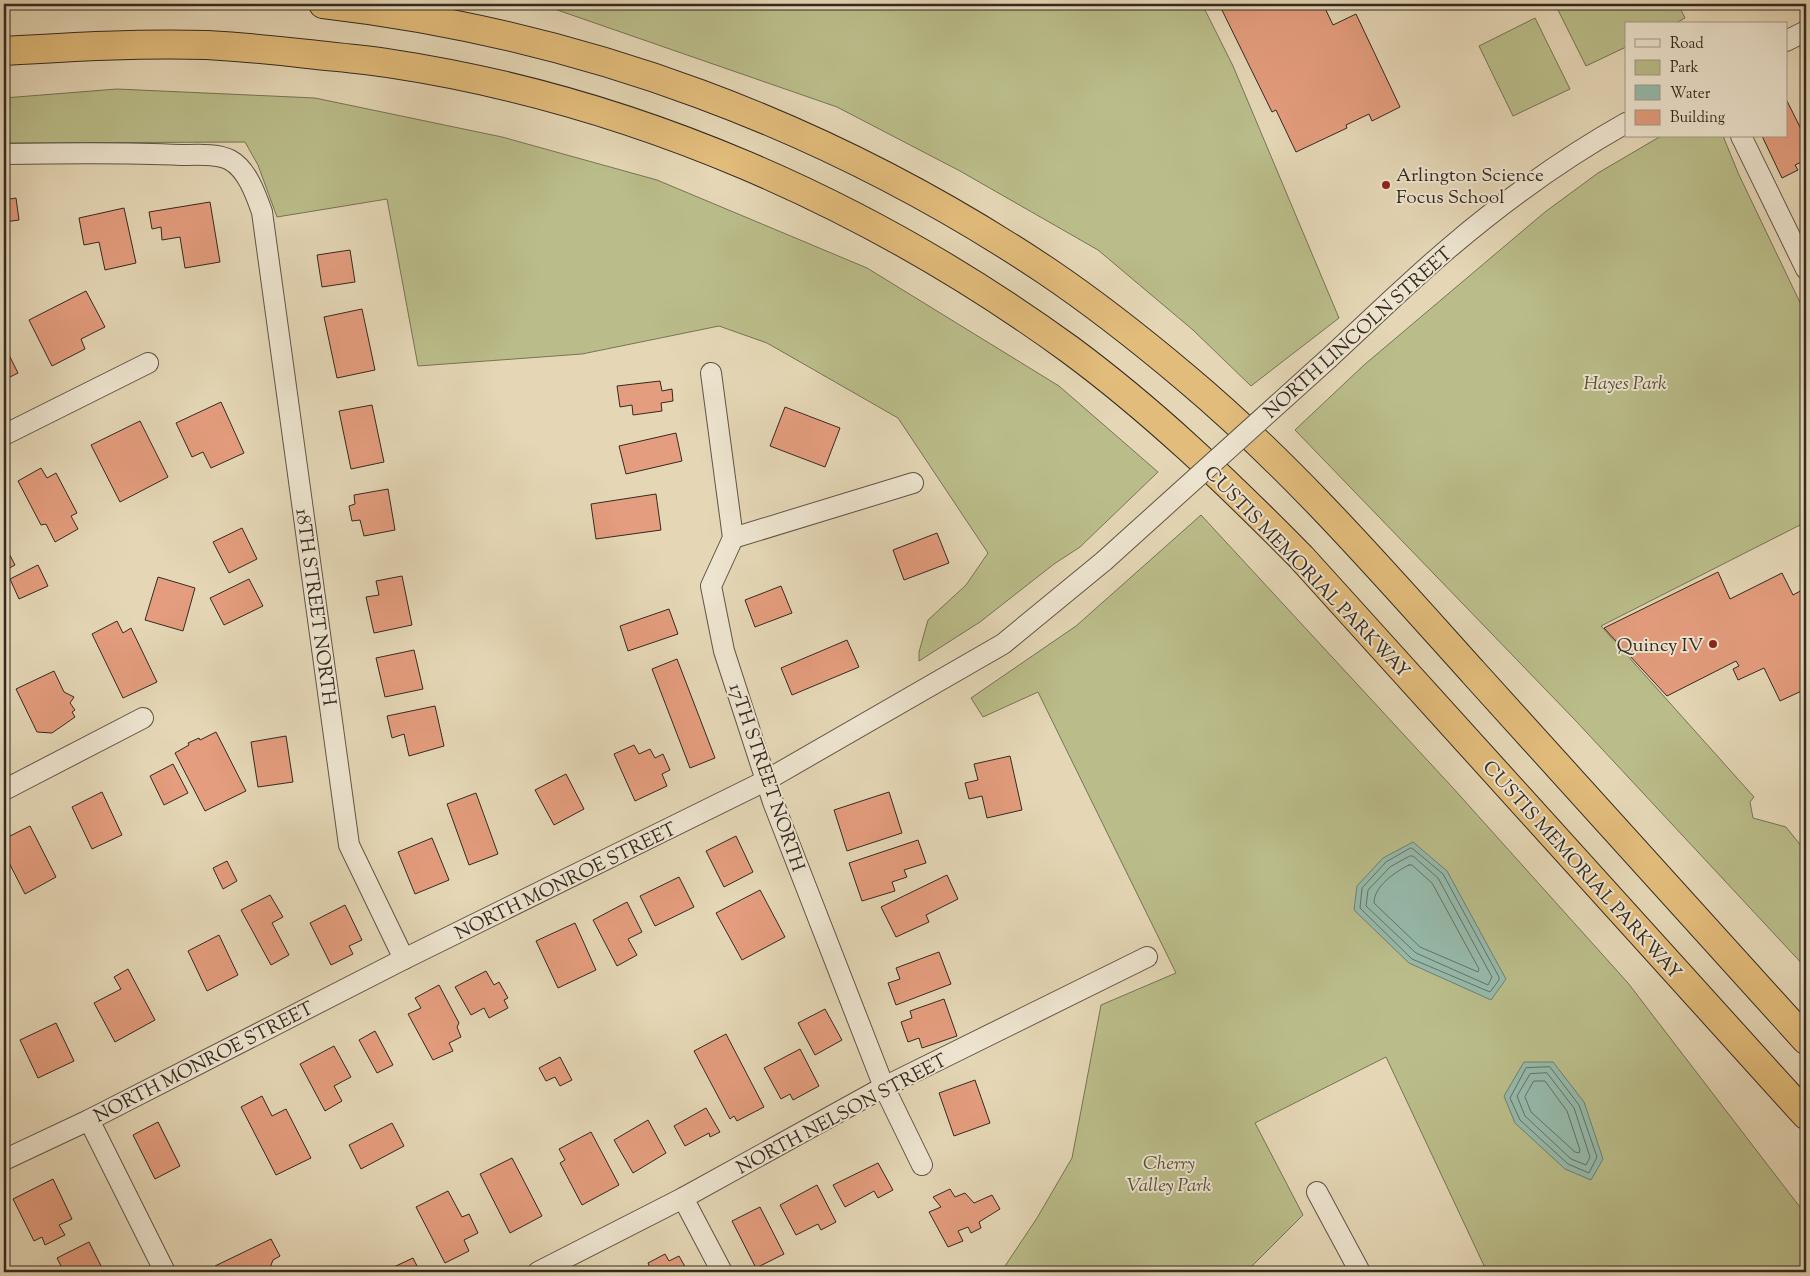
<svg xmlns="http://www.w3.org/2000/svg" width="1810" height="1276" font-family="'Sorts Mill Goudy',serif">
	<rect width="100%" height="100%" fill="#e5d7b6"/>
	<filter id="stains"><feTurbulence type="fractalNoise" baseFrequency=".004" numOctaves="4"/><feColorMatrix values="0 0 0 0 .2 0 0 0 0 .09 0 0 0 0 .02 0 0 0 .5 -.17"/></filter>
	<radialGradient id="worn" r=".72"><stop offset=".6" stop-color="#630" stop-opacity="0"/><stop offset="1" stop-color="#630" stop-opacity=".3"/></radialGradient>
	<!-- green -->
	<g fill="#babd8a" stroke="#767456">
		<polygon points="540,4 1202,4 1233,66 1339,318 1251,386 1193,330 1098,250 960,171 837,107"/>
		<polygon points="1555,4 1678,4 1685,18 1674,24 1626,24 1626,47 1586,66"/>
		<polygon points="1535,18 1570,89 1513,116 1479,46"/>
		<polygon points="117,89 315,98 502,137 657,180 867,268 1059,386 1158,472 1080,547 1054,564 980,622 919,661 919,652 928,620 966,585 988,553 898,418 767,343 719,326 582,354 418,366 387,199 277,217 258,165 245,142 4,143 4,98"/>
		<polygon points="1661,136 1723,136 1739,175 1806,315 1806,522 1601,626 1754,797 1750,802 1753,818 1786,827 1806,852 1806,968 1575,720 1295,430 1364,365 1545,212 1598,173"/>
		<polygon points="1201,515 1453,788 1628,983 1806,1215 1806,1272 1487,1272 1386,1057 1255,1123 1303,1215 1246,1272 1001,1272 1037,1218 1072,1158 1101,1005 1176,973 1038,692 983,717 971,698 1076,626"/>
	</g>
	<!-- water -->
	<g fill="#96baab" stroke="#6e8074">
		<polygon points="1413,842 1447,871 1506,979 1491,1000 1409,963 1354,910 1357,886 1383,858"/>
		<polygon points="1524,1062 1553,1062 1584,1102 1603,1159 1591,1180 1565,1169 1515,1123 1504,1096"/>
	</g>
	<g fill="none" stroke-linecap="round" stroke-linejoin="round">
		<!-- shore -->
		<g stroke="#647266" stroke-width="1">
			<polygon points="1411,848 1413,849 1443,874 1499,977 1499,980 1490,992 1412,959 1360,908 1362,888 1386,862"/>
			<polygon points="1410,856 1413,856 1438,878 1492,977 1488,985 1416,953 1366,906 1368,890 1390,867"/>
			<path d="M1409 865H1412L1432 883 1479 969 1478 972 1420 947 1374 903C1374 886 1395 872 1409 865Z"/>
			<polygon points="1550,1067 1579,1105 1597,1157 1589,1173 1568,1164 1520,1120 1510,1098 1526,1068"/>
			<polygon points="1547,1073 1574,1108 1590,1157 1586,1165 1571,1159 1525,1116 1517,1096 1530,1074"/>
			<polygon points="1534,1081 1545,1081 1567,1111 1580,1150 1579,1153 1575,1152 1531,1112 1525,1097"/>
		</g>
	</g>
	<!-- building -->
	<g fill="#e49d7e" stroke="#332a21">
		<polygon points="1219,4 1323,4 1333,25 1356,14 1400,107 1372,121 1369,114 1346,125 1347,128 1296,152 1276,110 1272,112"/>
		<polygon points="1786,99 1806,139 1806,160 1795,165 1798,170 1782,178 1762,136 1786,136"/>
		<polygon points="16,198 19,220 4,222 4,200"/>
		<polygon points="210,202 220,262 185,268 180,237 162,240 161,227 152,229 149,212"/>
		<polygon points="124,208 136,263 105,270 99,242 84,245 79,218"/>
		<polygon points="350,250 355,282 322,287 317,255"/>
		<polygon points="86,291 105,327 81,339 85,349 52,366 29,320"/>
		<polygon points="362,309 375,370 337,378 324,317"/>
		<polygon points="4,347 5,347 18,373 4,380"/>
		<polygon points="660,381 662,391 672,389 673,401 661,403 662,411 633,415 632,405 620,407 617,386"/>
		<polygon points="221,402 244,453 211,468 203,452 192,457 176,423"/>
		<polygon points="372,405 384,462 351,469 339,411"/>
		<polygon points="785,407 840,428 825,467 770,446"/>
		<polygon points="140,421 168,477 120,502 91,445"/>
		<polygon points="676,433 682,461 626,474 619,446"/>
		<polygon points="41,468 47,478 56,473 77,513 71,516 78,529 55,542 46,524 41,525 18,481"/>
		<polygon points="388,489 395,530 364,536 360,520 352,521 349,506 355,504 354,495"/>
		<polygon points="656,494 661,530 596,539 591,504"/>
		<polygon points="242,528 257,559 229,573 213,542"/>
		<polygon points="937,533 949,563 904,580 893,550"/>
		<polygon points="4,544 15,565 4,571"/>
		<polygon points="38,565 48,586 19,599 10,579"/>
		<polygon points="1718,572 1730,599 1782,573 1793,595 1804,589 1806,592 1806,689 1780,701 1764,668 1738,680 1733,669 1739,666 1736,661 1667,696 1604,628"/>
		<polygon points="402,576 412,625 374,633 366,597 379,595 376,581"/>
		<polygon points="158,577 195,588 183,631 145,620"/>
		<polygon points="249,579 263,606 224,625 210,598"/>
		<polygon points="781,586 792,613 755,627 745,600"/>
		<polygon points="669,609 678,634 628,651 620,626"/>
		<polygon points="117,621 123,633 131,628 157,682 123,698 92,634"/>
		<polygon points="847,640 859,667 792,695 781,668"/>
		<polygon points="414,650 423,689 385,697 376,658"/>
		<polygon points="677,659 715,758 690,768 652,669"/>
		<polygon points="54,671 64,692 74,697 70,703 75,710 72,712 75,717 52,733 37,732 16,689"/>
		<polygon points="435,706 444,746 409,756 404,734 392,738 387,716"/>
		<polygon points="216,732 246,791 205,811 175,753 189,745 188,743 199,738 200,740"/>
		<polygon points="286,736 293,782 258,787 251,742"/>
		<polygon points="634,745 639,754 650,749 655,758 663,754 670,770 662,774 667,786 635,801 614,754"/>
		<polygon points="1010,756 1022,810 987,818 982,796 969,799 965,783 978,780 974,764"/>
		<polygon points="173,764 188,793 164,805 150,776"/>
		<polygon points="566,774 584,809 554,825 535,790"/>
		<polygon points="102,792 122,835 92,849 72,807"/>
		<polygon points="889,792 902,833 847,851 834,810"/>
		<polygon points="476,793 498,854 469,865 447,804"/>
		<polygon points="30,826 56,877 25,894 4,853 4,839"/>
		<polygon points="736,836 753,872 724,887 706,851"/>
		<polygon points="432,838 449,880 415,894 398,852"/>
		<polygon points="918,840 926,863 904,870 907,877 892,882 895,891 862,901 849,863"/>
		<polygon points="227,861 237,881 223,889 213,868"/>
		<polygon points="947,875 958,899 926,915 929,922 896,937 881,907"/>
		<polygon points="679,877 694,907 655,926 640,896"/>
		<polygon points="760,890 785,937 742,960 716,913"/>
		<polygon points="270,895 283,917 272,923 289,955 271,965 241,910"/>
		<polygon points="627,902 642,932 628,939 637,955 617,966 593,920"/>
		<polygon points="345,905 362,940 349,946 353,954 331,965 310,923"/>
		<polygon points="575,923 596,970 558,988 536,941"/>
		<polygon points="219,935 238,975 207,991 188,951"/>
		<polygon points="939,952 951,984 896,1005 888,983 900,979 896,968"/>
		<polygon points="128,969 155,1020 115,1042 94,1003 121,989 114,977"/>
		<polygon points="486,971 494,985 499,982 508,998 504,1000 508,1008 489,1018 484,1008 471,1015 455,987"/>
		<polygon points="439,985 459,1023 457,1027 461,1037 449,1043 453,1051 433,1060 408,1014 421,1008 415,998"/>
		<polygon points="944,999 957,1036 922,1048 919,1038 908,1042 901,1022 912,1018 910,1011"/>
		<polygon points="825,1009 842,1040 815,1055 798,1023"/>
		<polygon points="56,1023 74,1061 38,1078 20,1040"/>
		<polygon points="375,1031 393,1065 377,1073 359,1040"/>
		<polygon points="726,1034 764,1107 737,1121 734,1116 730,1119 694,1051"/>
		<polygon points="334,1046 351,1077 334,1086 342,1101 325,1111 300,1064"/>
		<polygon points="800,1049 819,1086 793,1100 790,1094 781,1099 764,1068"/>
		<polygon points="560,1057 572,1080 560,1086 555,1077 546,1081 539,1068"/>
		<polygon points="975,1080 990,1123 954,1136 939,1093"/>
		<polygon points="262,1096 272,1116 286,1109 311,1158 276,1175 241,1107"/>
		<polygon points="706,1108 720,1132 710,1137 709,1133 685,1146 674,1126"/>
		<polygon points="648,1120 666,1153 633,1173 614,1140"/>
		<polygon points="158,1122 180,1166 155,1179 133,1135"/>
		<polygon points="392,1123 404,1146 361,1169 349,1145"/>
		<polygon points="591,1132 619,1185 582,1205 560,1163 565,1160 559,1149"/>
		<polygon points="512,1158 542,1216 510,1233 480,1174"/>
		<polygon points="878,1163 893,1190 878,1198 874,1191 845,1207 833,1185"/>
		<polygon points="53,1179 72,1219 59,1225 65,1235 45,1245 42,1237 34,1241 13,1199"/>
		<polygon points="817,1185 836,1222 821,1230 818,1224 796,1235 780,1205"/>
		<polygon points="950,1189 955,1197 965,1193 974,1203 992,1195 1000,1209 979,1222 981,1228 971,1233 968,1227 958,1231 963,1241 948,1247 929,1212 941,1207 933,1197"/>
		<polygon points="448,1191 462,1217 469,1214 478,1233 464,1240 469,1251 445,1263 416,1207"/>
		<polygon points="760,1207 784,1254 756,1268 732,1221"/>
		<polygon points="271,1239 280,1256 273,1260 271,1265 272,1272 218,1272 215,1266"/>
		<polygon points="89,1242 104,1272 64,1272 57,1258"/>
		<polygon points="665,1254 669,1261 679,1256 688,1272 652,1272 648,1263"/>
		<polygon points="413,1258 420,1272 383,1272"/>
	</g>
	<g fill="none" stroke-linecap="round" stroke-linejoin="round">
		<defs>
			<g id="minor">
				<polyline points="1786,41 1806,31"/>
				<polyline points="1741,136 1806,269"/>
				<path d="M4 154C63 153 122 152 181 155 195 155 217 153 230 160 247 169 256 195 262 212L349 845 404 959"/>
				<path d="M1329 358C1369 321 1408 283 1449 248 1504 201 1564 158 1626 123"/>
				<polyline points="711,373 733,538 711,586 724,651 773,802 884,1087 922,1165"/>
				<polyline points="4,435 148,363"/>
				<polyline points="733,538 913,483"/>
				<polyline points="4,790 143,718"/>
				<polyline points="89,1120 165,1272"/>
				<polyline points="4,1160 89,1120 404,959 765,781 1003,644 1104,561"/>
				<polyline points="1317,1192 1360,1272"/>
				<polyline points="683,1198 722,1272"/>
				<polyline points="538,1272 683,1198 884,1087 1147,957"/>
			</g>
			<g id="motorway">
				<path d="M323 4C583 34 827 125 1045 270 1094 303 1141 340 1186 378 1291 466 1382 571 1473 672 1584 795 1695 918 1806 1040"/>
				<path d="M4 51C71 47 139 43 207 45 240 47 274 50 308 54 334 57 361 59 387 63 634 100 868 203 1069 349 1153 411 1228 483 1301 557L1806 1115"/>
			</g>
		</defs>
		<!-- minor casing -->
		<use href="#minor" stroke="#605546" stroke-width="22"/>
		<!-- motorway casing -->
		<use href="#motorway" stroke="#332a21" stroke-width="30"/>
		<!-- minor -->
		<use href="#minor" stroke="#eee5d0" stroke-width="20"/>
		<!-- motorway -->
		<use href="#motorway" stroke="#e2bc7b" stroke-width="28"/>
		<defs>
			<polyline id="minor-bridge" points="1104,561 1329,358"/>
		</defs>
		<!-- minor-bridge casing -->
		<use href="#minor-bridge" stroke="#605546" stroke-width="22" stroke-linecap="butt"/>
		<!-- minor-bridge -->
		<use href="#minor-bridge" stroke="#eee5d0" stroke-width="20"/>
	</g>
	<!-- markers -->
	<g fill="#8f2418" stroke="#eee5d0" stroke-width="2">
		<circle cx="1386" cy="185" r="5"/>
		<circle cx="1713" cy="644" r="5"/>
	</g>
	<g text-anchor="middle" stroke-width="4" stroke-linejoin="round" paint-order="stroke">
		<!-- poi labels -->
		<g font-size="19" fill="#332a21" stroke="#eee5d0" text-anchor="start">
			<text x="1396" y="181">Arlington Science<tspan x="1396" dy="22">Focus School</tspan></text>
			<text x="1703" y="651" text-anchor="end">Quincy IV</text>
		</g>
		<!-- street labels -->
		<g font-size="19" fill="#332a21" stroke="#eee5d0">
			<text transform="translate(1357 332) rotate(-42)" y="7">NORTH LINCOLN STREET</text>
			<text transform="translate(1308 571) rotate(46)" y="7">CUSTIS MEMORIAL PARKWAY</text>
			<text transform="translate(317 607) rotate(82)" y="7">18TH STREET NORTH</text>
			<text transform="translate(768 777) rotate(71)" y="7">17TH STREET NORTH</text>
			<text transform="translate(1583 869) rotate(48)" y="7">CUSTIS MEMORIAL PARKWAY</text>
			<text transform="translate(565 880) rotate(-26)" y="7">NORTH MONROE STREET</text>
			<text transform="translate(203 1061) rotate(-27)" y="7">NORTH MONROE STREET</text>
			<text transform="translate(841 1113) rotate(-28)" y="7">NORTH NELSON STREET</text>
		</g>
		<!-- park labels -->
		<g font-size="19" font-style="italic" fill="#554f3b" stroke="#eee5d0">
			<text x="1625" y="389">Hayes Park</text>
			<text x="1169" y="1169">Cherry<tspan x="1169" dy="22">Valley Park</tspan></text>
		</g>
	</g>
	<!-- margin -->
	<rect width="1810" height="1276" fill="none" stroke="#e5d7b6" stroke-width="20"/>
	<rect x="5" y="5" width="1800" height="1266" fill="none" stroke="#332a21" stroke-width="2.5"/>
	<rect x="10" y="10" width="1790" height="1256" fill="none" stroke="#332a21"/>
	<!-- legend -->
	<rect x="1625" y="22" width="162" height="115" fill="#eee5d0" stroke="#a39a8a"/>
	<rect x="1635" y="39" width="25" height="8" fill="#eee5d0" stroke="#a39a8a"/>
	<text x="1670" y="48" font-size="15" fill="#332a21">Road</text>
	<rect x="1635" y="60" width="25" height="15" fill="#babd8a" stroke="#a39a8a"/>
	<text x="1670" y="72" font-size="15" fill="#332a21">Park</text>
	<rect x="1635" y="85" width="25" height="15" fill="#96baab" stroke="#a39a8a"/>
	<text x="1670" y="98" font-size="15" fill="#332a21">Water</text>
	<rect x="1635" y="110" width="25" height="15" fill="#e49d7e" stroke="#a39a8a"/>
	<text x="1670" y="122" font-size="15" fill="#332a21">Building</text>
	<rect width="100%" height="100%" filter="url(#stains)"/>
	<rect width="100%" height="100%" fill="url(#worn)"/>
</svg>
